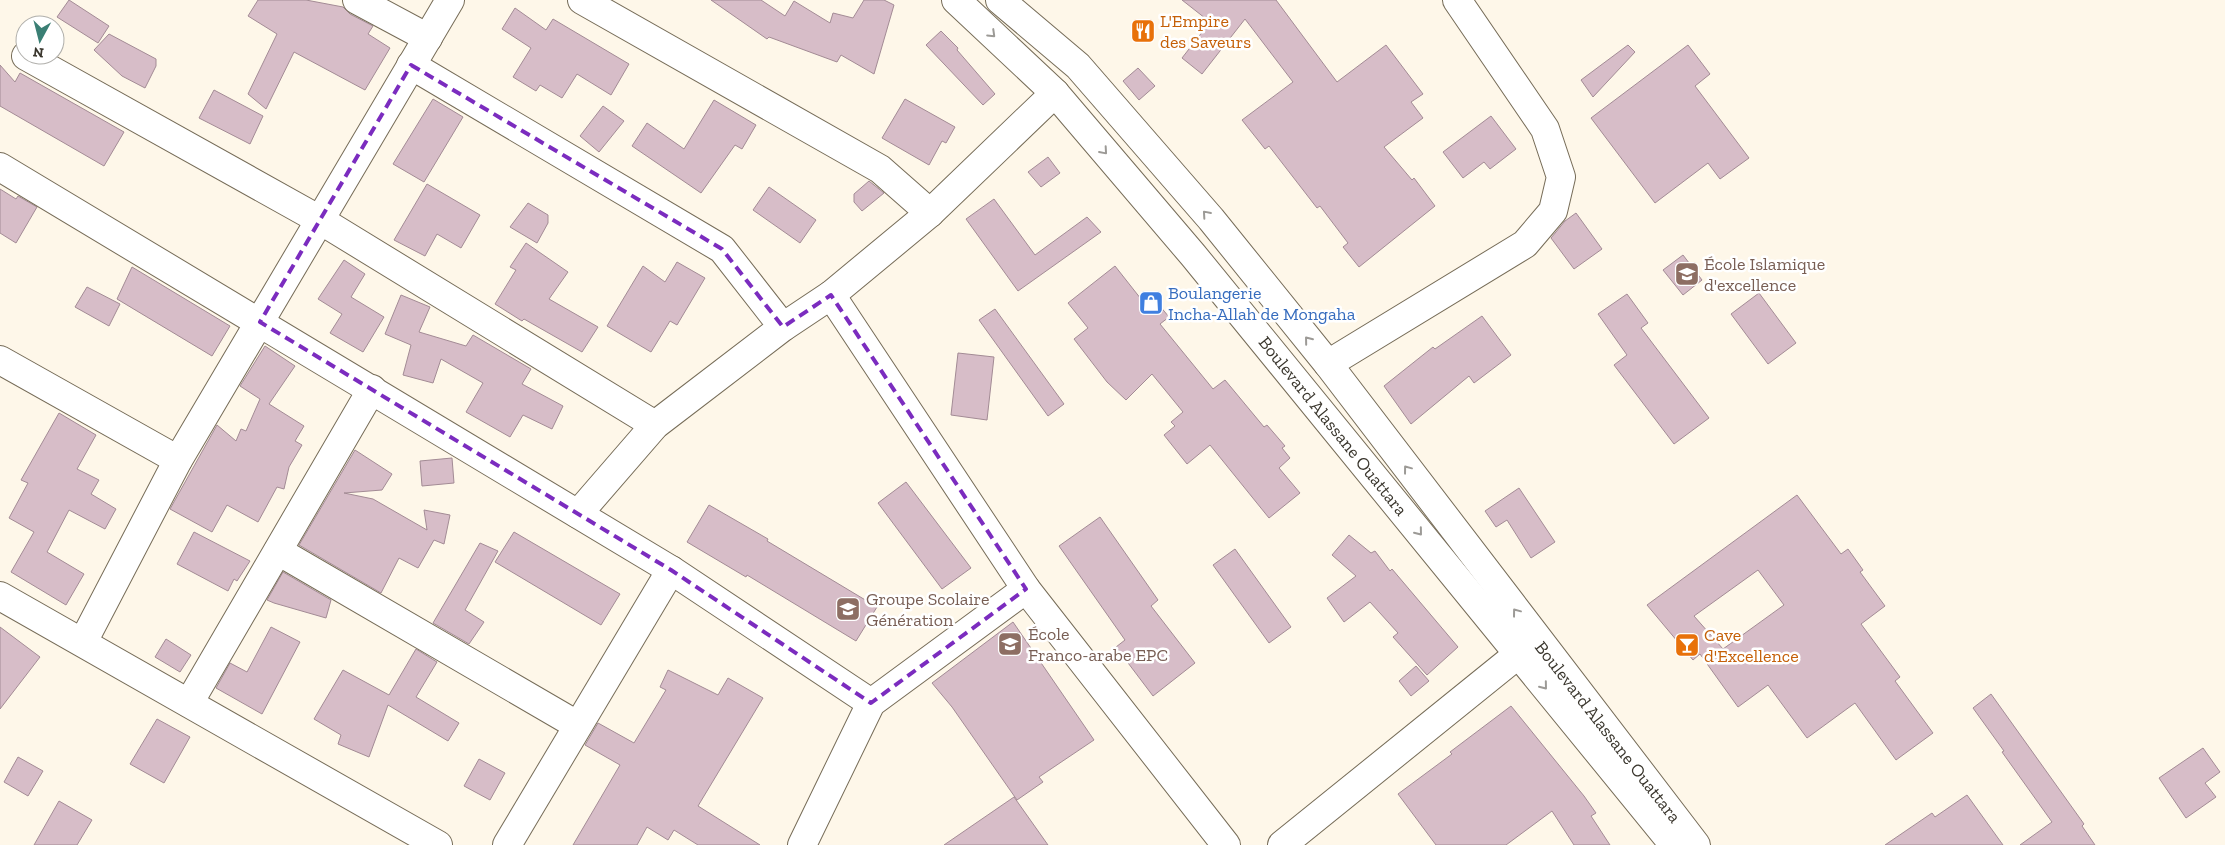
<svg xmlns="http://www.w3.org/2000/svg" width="2225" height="845" font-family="'Zilla Slab',serif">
	<rect width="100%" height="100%" fill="#fef7e9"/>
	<!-- building -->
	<g fill="#d7bdc8" stroke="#a38b95" fill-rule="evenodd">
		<polygon points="69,0 109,26 98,43 57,17"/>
		<polygon points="258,0 306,0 343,7 350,14 373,26 368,34 390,48 365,90 294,52 266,109 248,94 277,34 248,16"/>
		<polygon points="711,0 761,0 785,16 794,1 830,23 833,13 853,18 864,0 884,0 894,5 874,74 841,55 837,62 769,37 767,39"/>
		<polygon points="1182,0 1276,0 1337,82 1386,45 1423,94 1411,102 1423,118 1384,147 1412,180 1414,178 1435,206 1359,267 1343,247 1348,243 1320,206 1317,208 1269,146 1265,149 1242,120 1293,82 1245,19 1202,74 1182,58 1210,22"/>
		<polygon points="515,8 546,30 553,19 629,64 611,95 577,74 562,98 540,85 536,91 513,77 531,48 502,29"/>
		<polygon points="941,31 958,48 957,50 995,94 983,105 926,45"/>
		<polygon points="109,34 156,59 156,66 145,88 122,76 94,50"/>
		<polygon points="1628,45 1635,52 1593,97 1581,80"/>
		<polygon points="1688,45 1710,74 1695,86 1749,158 1720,179 1708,163 1655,203 1591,118"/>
		<polygon points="0,65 15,82 20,73 124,132 104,166 0,106"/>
		<polygon points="1138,68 1155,86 1139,100 1123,81"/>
		<polygon points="214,90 263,116 250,144 199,118"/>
		<polygon points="433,99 463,117 424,182 393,164"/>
		<polygon points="905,99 955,127 946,143 942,141 929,165 882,138"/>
		<polygon points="714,100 756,125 742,149 735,145 701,193 632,146 647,123 684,149"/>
		<polygon points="603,106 624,121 599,152 580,136"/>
		<polygon points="1491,116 1516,149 1490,169 1484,162 1463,178 1443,152"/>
		<polygon points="1048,157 1060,173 1041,187 1028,172"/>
		<polygon points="869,181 884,193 862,211 854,202 854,194"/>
		<polygon points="427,184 480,215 461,248 437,234 425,256 394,240"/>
		<polygon points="769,187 816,220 800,243 753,210"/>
		<polygon points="0,189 16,199 18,196 37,207 16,243 0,233"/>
		<polygon points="994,199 1035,255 1087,217 1101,232 1018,291 966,219"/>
		<polygon points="528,203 548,215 548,223 537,243 510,227"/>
		<polygon points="1576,213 1602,249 1574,269 1551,238 1565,221"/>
		<polygon points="526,243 568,272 549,299 598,327 582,352 524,319 522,321 495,304 516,270 510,267"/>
		<polygon points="1683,255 1702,280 1683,295 1663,270"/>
		<polygon points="344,260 365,274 351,297 384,317 363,352 330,333 342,314 318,299"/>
		<polygon points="677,262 705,278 677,325 670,321 651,352 607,326 643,266 665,282"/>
		<polygon points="1115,266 1141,299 1149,293 1169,317 1160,324 1213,389 1225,380 1264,427 1267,425 1285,446 1282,448 1290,458 1279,468 1300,493 1269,518 1210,445 1187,464 1164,435 1175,426 1171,422 1183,412 1152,374 1126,400 1107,382 1074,339 1088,328 1068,303"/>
		<polygon points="132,267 230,326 212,356 117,299"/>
		<polygon points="87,287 120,304 109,326 75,307"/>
		<polygon points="1759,293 1796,343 1768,364 1731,314"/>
		<polygon points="1627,294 1648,323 1641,328 1709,418 1674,444 1614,365 1627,355 1598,314"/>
		<polygon points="401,295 430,307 419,332 466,346 473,335 531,369 522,384 563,406 552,429 523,415 510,437 466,412 483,383 441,359 433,383 403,375 411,345 385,334"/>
		<polygon points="995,309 1064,404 1048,416 979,320"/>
		<polygon points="1482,316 1511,355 1474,383 1469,376 1411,424 1384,386 1433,347 1435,349"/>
		<polygon points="265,346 295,366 269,404 304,426 295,441 302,445 289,467 284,489 277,487 258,522 227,505 212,532 170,509 217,425 236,441 241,429 246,431 260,399 240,386"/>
		<polygon points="958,353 994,357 987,420 951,415"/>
		<polygon points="59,413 96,435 77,469 99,480 91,494 116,509 105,529 69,510 47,552 84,574 66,605 11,572 34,532 9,518 28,483 21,480"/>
		<polygon points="355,450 392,474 382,490 344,493 373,499 427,530 424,510 450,515 444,544 434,540 418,568 399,558 381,593 299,545"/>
		<polygon points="452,458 454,483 422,486 420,461"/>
		<polygon points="906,482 971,568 942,589 878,503"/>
		<polygon points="1519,488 1555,542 1531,558 1507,520 1496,527 1485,511"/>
		<path d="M1797 495 1841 554 1848 549 1863 570 1860 572 1885 606 1861 624 1900 677 1895 681 1933 733 1896 760 1855 703 1807 738 1768 685 1738 707 1700 654 1693 660 1647 605ZM1758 570 1784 605 1723 649 1694 616Z"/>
		<polygon points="709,505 768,539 767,541 877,607 856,641 747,575 746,577 687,542"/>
		<polygon points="1100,517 1158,600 1151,606 1195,663 1153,696 1116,647 1125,640 1059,546"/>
		<polygon points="194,532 250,561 237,581 234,579 228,591 177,564"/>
		<polygon points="514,532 620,594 601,625 495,562"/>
		<polygon points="1349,535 1371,553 1375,551 1390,571 1392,569 1458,647 1427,675 1393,637 1398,633 1370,602 1344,622 1327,598 1356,576 1332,555"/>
		<polygon points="480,543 498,551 465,610 484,622 469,644 433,623"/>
		<polygon points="1235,549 1291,627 1269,643 1213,565"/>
		<polygon points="283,572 331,600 326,618 274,603 267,600"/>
		<polygon points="1013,622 1094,740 1039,777 1043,782 1017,800 952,707 932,683"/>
		<polygon points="0,627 40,657 0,709"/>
		<polygon points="271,627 300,642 262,714 216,688 230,663 247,672"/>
		<polygon points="166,639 191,655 180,672 155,657"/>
		<polygon points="416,649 437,662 416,697 459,723 448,741 388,705 369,757 338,744 341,735 314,719 343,670 389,695"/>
		<polygon points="1416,666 1429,681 1411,696 1399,681"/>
		<polygon points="668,670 718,695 728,678 763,698 698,806 760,845 698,845 674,830 668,840 647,827 637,845 573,845 620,765 585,745 598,723 634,743 666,690 660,687"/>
		<polygon points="1991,694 2084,824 2082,826 2095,845 2020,845 2052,822 2002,752 2004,751 1973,708"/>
		<polygon points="1511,706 1584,796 1596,813 1591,816 1610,845 1574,845 1552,811 1506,845 1436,845 1398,794 1452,754 1450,752"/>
		<polygon points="157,719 190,737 164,783 130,764"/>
		<polygon points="2203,748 2220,772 2205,783 2216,797 2186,818 2159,778"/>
		<polygon points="18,757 43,771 28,796 4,782"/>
		<polygon points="479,759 505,773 490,800 464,786"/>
		<polygon points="1967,795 2003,845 1885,845 1932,813 1935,817"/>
		<polygon points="1014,797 1048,845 944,845"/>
		<polygon points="59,801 92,820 77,845 34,845"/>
	</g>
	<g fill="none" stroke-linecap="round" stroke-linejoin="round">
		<defs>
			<g id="minor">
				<polyline points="357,0 428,38"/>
				<polyline points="582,0 880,169 930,213"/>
				<polyline points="26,56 320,220 655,425"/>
				<polyline points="411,65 722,249 783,327"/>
				<polyline points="0,167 671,570 871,703"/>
				<polyline points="831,295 1026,589 1226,845"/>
				<polyline points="0,360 178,460"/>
				<polyline points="1328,364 1525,244 1553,211 1561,177 1545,129 1457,0"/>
				<polyline points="578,514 655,425 783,327 831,295 930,213 1055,93"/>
				<polyline points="278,551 577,725"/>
				<polyline points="0,596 438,845"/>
				<polyline points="83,642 178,460 450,0"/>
				<polyline points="189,703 372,389"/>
				<polyline points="507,845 671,570"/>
				<polyline points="802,845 871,703 1026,589"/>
				<polyline points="1282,845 1537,639"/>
			</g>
			<g id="major">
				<polyline points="956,0 1055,93 1193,255 1674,845"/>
				<polyline points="1000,0 1078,66 1211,219 1328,364 1696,845"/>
			</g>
		</defs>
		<!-- minor casing -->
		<use href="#minor" stroke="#766c58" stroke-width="30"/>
		<!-- major casing -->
		<use href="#major" stroke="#766c58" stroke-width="30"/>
		<!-- minor -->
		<use href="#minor" stroke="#fff" stroke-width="28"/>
		<!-- major -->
		<use href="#major" stroke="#fff" stroke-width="28"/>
	</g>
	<!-- one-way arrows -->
	<defs><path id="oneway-chevron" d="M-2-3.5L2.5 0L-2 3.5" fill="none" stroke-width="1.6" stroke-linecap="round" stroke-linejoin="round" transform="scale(1.25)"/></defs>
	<g stroke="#9c9a96">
		<use href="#oneway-chevron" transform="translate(992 34) rotate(44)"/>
		<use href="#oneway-chevron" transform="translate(1104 151) rotate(49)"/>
		<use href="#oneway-chevron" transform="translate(1206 214) rotate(-131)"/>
		<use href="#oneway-chevron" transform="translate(1308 340) rotate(-129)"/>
		<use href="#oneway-chevron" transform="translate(1407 469) rotate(-127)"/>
		<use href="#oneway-chevron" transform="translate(1419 532) rotate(51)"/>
		<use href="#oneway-chevron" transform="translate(1516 612) rotate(-127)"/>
		<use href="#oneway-chevron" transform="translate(1544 686) rotate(51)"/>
	</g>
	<!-- marked area -->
	<path fill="none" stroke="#7b2cbf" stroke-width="4" stroke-dasharray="10 6" stroke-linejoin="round" d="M411 65 722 249 783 327 831 295 1026 589 871 703 671 570 260 322Z"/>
	<!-- icons -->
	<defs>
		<symbol id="restaurant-square" viewBox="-11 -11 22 22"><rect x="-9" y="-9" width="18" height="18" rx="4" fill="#e8710a" stroke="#fff"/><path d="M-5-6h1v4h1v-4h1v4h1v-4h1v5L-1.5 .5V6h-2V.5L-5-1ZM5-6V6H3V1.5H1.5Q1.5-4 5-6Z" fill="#fff"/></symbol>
		<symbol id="school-square" viewBox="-11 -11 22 22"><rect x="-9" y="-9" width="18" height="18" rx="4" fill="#8d6e63" stroke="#fff"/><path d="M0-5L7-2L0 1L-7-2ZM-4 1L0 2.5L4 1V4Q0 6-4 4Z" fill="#fff"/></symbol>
		<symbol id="shop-square" viewBox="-11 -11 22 22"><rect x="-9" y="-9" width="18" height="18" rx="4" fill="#3f7fe0" stroke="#fff"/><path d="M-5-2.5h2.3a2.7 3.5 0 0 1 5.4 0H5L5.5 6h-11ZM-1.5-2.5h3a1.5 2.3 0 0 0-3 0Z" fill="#fff"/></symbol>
		<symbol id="bar-square" viewBox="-11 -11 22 22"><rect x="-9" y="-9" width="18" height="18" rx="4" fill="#e8710a" stroke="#fff"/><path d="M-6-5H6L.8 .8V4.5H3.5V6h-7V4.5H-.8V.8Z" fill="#fff"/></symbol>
	</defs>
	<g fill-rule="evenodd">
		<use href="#restaurant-square" x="1129" y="17" width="28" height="28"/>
		<use href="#school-square" x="1673" y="260" width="28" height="28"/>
		<use href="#shop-square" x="1137" y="289" width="28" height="28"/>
		<use href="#school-square" x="834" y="595" width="28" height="28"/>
		<use href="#school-square" x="996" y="630" width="28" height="28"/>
		<use href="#bar-square" x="1673" y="631" width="28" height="28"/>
	</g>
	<g text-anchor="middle" stroke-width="5" stroke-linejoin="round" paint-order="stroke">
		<!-- food labels -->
		<g font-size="18" fill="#c56008" stroke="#fff" text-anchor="start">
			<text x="1160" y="27">L'Empire<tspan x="1160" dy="21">des Saveurs</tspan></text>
			<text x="1704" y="641">Cave<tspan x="1704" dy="21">d'Excellence</tspan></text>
		</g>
		<!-- education labels -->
		<g font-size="18" fill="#785e54" stroke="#fff" text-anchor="start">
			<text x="1704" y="270">École Islamique<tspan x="1704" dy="21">d'excellence</tspan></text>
			<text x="866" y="605">Groupe Scolaire<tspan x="866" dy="21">Génération</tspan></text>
			<text x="1028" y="640">École<tspan x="1028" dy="21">Franco-arabe EPC</tspan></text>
		</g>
		<!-- shop labels -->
		<g font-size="18" fill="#366cbe" stroke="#fff" text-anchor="start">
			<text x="1168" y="299">Boulangerie<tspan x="1168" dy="21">Incha-Allah de Mongaha</tspan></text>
		</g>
		<!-- street labels -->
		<g font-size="18" fill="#3a362d" stroke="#fff">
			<text transform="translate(1333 426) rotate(51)" y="6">Boulevard Alassane Ouattara</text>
			<text transform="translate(1608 732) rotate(52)" y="6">Boulevard Alassane Ouattara</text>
		</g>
	</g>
	<!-- north arrow -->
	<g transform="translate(40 40) rotate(187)"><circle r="24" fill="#ffffff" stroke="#b0afab"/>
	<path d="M0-4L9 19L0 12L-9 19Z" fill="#3a7f74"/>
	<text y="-8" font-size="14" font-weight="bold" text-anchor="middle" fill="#3a362d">N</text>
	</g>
</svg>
